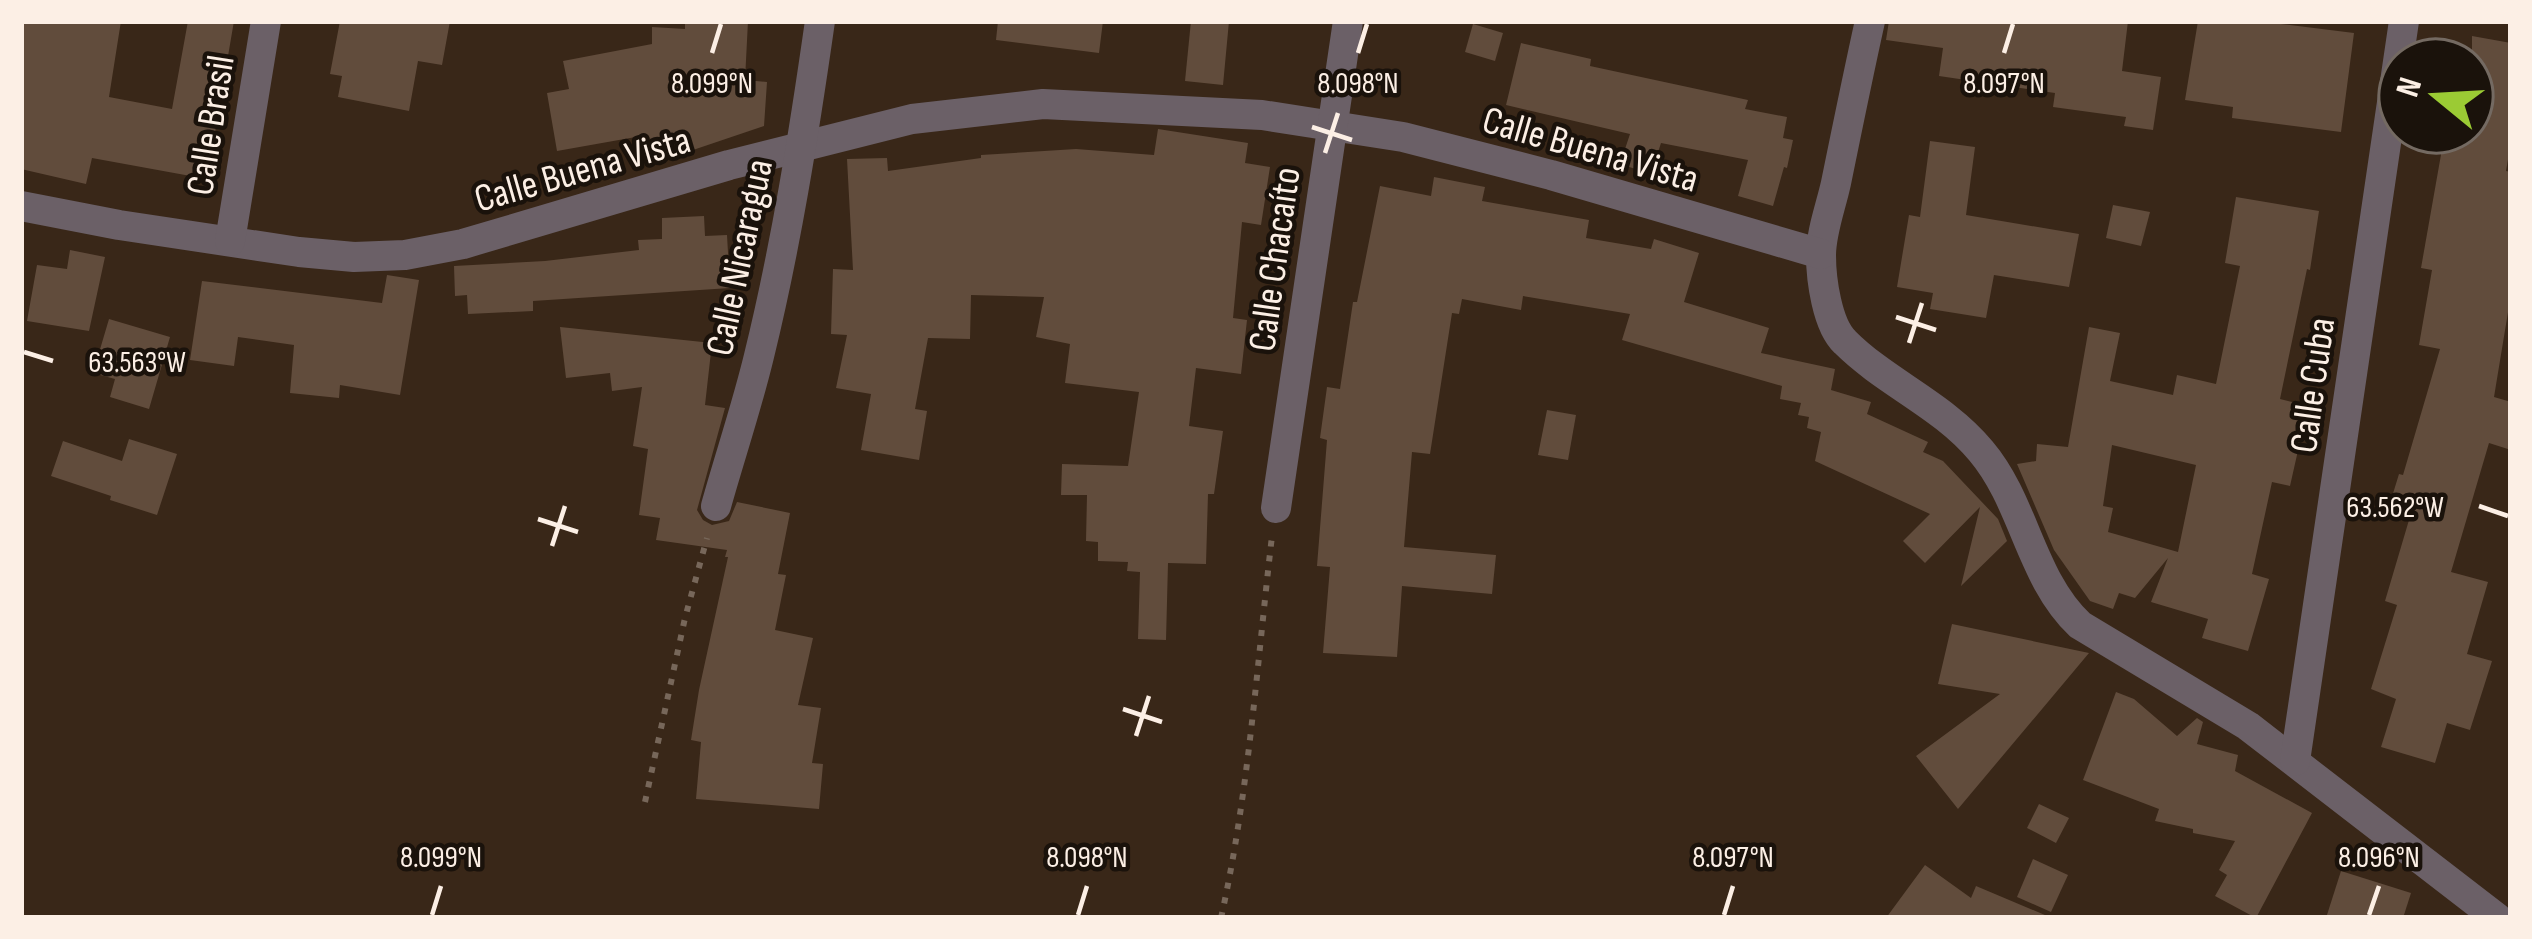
<svg xmlns="http://www.w3.org/2000/svg" width="2532" height="939" font-family="'Sofia Sans Condensed',sans-serif">
	<rect width="100%" height="100%" fill="#392718"/>
	<!-- building -->
	<g fill="#614c3c" fill-rule="evenodd">
		<polygon points="21,21 121,21 109,97 172,109 188,21 234,21 207,179 92,158 86,184 21,169"/>
		<polygon points="340,21 450,21 442,65 418,61 409,111 338,97 342,76 330,74"/>
		<polygon points="685,21 748,21 745,80 767,82 764,126 693,150 646,147 647,135 557,151 547,93 569,89 563,61 652,44 652,27 685,29"/>
		<polygon points="998,21 1103,21 1099,53 996,40"/>
		<polygon points="1191,21 1229,21 1223,85 1185,81"/>
		<polygon points="1889,21 2128,21 2122,71 2161,77 2153,130 2124,126 2126,117 2053,107 2055,93 1939,76 1943,48 1886,40"/>
		<polygon points="2198,21 2282,21 2281,24 2354,33 2341,132 2232,118 2233,107 2185,100"/>
		<polygon points="1473,24 1503,33 1495,61 1465,52"/>
		<polygon points="2472,36 2511,43 2511,142 2506,171 2511,172 2511,294 2494,397 2511,402 2511,450 2489,443 2451,572 2488,582 2467,654 2492,661 2470,730 2447,723 2435,763 2381,747 2396,699 2371,689 2397,605 2385,601 2409,520 2387,513 2399,474 2403,475 2440,349 2419,345 2432,270 2421,268 2445,132 2472,132"/>
		<polygon points="1521,43 1591,59 1590,66 1748,100 1745,109 1787,117 1783,138 1793,140 1787,168 1784,167 1773,206 1738,196 1748,160 1661,143 1651,174 1620,164 1630,134 1506,105"/>
		<polygon points="1158,129 1248,143 1245,163 1270,167 1261,225 1242,222 1233,318 1247,320 1241,374 1196,368 1189,426 1223,431 1214,494 1208,494 1206,564 1168,563 1166,640 1138,639 1140,572 1127,571 1128,562 1098,561 1098,542 1086,541 1087,495 1061,495 1062,464 1128,466 1139,392 1065,383 1070,344 1036,337 1044,297 971,295 970,339 928,338 915,409 927,411 919,460 861,450 871,394 836,388 847,335 831,334 833,269 853,270 847,159 887,158 888,171 981,158 981,155 1076,149 1154,155"/>
		<polygon points="1930,141 1975,147 1966,215 2079,234 2069,287 1994,275 1986,318 1930,309 1933,293 1897,287 1909,215 1920,217"/>
		<polygon points="1434,177 1485,187 1482,201 1589,220 1586,238 1651,249 1654,239 1699,253 1684,302 1769,328 1761,353 1835,369 1831,390 1871,402 1867,414 1928,442 1923,452 1943,461 1998,519 2007,541 1961,586 1980,507 1925,563 1903,541 1930,514 1815,461 1821,432 1807,428 1809,417 1798,415 1801,403 1780,399 1782,386 1622,340 1630,314 1523,296 1521,310 1462,299 1459,314 1452,313 1430,454 1412,452 1404,547 1496,555 1492,594 1402,586 1397,657 1323,653 1330,567 1317,566 1327,440 1320,438 1327,387 1340,389 1353,302 1357,302 1380,186 1431,196"/>
		<path d="M2236 197 2319 211 2310 270 2307 269 2280 399 2308 406 2290 486 2272 482 2252 574 2269 579 2248 651 2202 638 2208 619 2151 602 2168 558 2135 598 2119 593 2113 609 2090 601 2054 550 2017 464 2036 461 2037 444 2068 447 2089 327 2120 333 2110 381 2173 395 2177 375 2216 384 2240 266 2225 263ZM2112 445 2196 465 2178 552 2108 532 2113 508 2103 506Z"/>
		<polygon points="2113,205 2150,212 2141,246 2106,238"/>
		<polygon points="704,216 705,236 727,235 730,288 533,301 533,311 468,314 467,295 455,296 454,266 545,261 639,250 638,240 662,239 662,218"/>
		<polygon points="70,250 105,257 89,331 27,321 37,265 67,269"/>
		<polygon points="387,275 419,280 400,395 340,385 339,398 290,393 294,345 238,337 234,366 190,360 202,281 382,303"/>
		<polygon points="109,319 170,337 149,409 110,397 115,379 93,373"/>
		<polygon points="560,327 712,343 705,405 725,408 697,510 703,520 712,525 729,521 737,502 790,513 778,574 786,575 775,630 813,638 798,705 821,708 812,763 823,764 819,809 696,799 701,742 691,740 699,690 728,557 725,557 727,550 656,540 660,518 639,515 648,449 633,446 642,387 612,391 610,373 566,378"/>
		<polygon points="1547,410 1576,415 1568,460 1538,455"/>
		<polygon points="129,439 177,454 157,515 110,500 111,496 51,476 63,441 122,461"/>
		<polygon points="1952,624 2089,653 1958,809 1916,756 2000,694 1938,684"/>
		<polygon points="2116,692 2134,699 2177,736 2197,718 2203,722 2197,744 2238,755 2235,771 2312,813 2256,918 2215,896 2227,875 2219,870 2235,841 2193,833 2193,829 2155,821 2159,809 2083,780"/>
		<polygon points="2039,804 2069,818 2056,843 2027,828"/>
		<polygon points="2033,859 2068,875 2051,912 2017,897"/>
		<polygon points="1925,865 1971,898 1976,886 2052,918 1886,918"/>
		<polygon points="2341,871 2411,893 2403,918 2326,918"/>
	</g>
	<g fill="none" stroke-linecap="round" stroke-linejoin="round">
		<!-- path -->
		<g stroke="#77675a" stroke-width="6" stroke-dasharray="6 9" stroke-linecap="butt">
			<polyline points="645,802 685,618 707,538"/>
			<path d="M1221 918C1249 792 1257 663 1272 536"/>
		</g>
		<!-- minor -->
		<g stroke="#6b6067" stroke-width="30">
			<path d="M1870 21C1858 75 1847 129 1836 183 1831 206 1821 232 1821 255 1821 279 1827 325 1845 342 1886 383 1943 405 1981 451 2025 503 2030 578 2080 625L2248 726 2497 918"/>
			<polyline points="21,206 119,225 299,252 354,257 405,255 463,244 729,165 912,119 1043,104 1262,115 1403,137 1551,175 1821,254"/>
			<polyline points="230,241 266,21"/>
			<path d="M716 506C730 456 747 406 759 356 786 246 804 133 820 21"/>
			<polyline points="1276,508 1348,21"/>
			<polyline points="2295,761 2404,21"/>
		</g>
	</g>
	<!-- ticks -->
	<path fill="none" stroke="#fcefe5" stroke-width="4.5" d="M712 53 721 24M1358 53 1367 24M2004 53 2013 24M1312 127 1352 140M1325 153 1338 113M1896 317 1936 330M1909 343 1922 303M24 352 53 361M2479 506 2508 516M538 519 578 532M552 546 565 506M1123 709 1162 722M1136 736 1149 696M432 915 441 886M1078 915 1087 886M1724 915 1733 886M2369 915 2379 886"/>
	<g text-anchor="middle" stroke-width="9" stroke-linejoin="round" paint-order="stroke">
		<!-- street labels -->
		<g font-size="39" fill="#fcefe5" stroke="#1a120b">
			<text transform="translate(209 125) rotate(-81)" y="14">Calle Brasil</text>
			<text transform="translate(1591 148) rotate(16)" y="14">Calle Buena Vista</text>
			<text transform="translate(582 168) rotate(-16)" y="14">Calle Buena Vista</text>
			<text transform="translate(738 257) rotate(-78)" y="14">Calle Nicaragua</text>
			<text transform="translate(1273 259) rotate(-82)" y="14">Calle Chacaíto</text>
			<text transform="translate(2311 385) rotate(-82)" y="14">Calle Cuba</text>
		</g>
	</g>
	<g font-size="30" text-anchor="middle" fill="#fcefe5" stroke="#1a120b" stroke-width="9" stroke-linejoin="round" paint-order="stroke">
		<text x="712" y="93">8.099°N</text>
		<text x="1358" y="93">8.098°N</text>
		<text x="2004" y="93">8.097°N</text>
		<text x="137" y="372">63.563°W</text>
		<text x="2395" y="517">63.562°W</text>
		<text x="441" y="867">8.099°N</text>
		<text x="1087" y="867">8.098°N</text>
		<text x="1733" y="867">8.097°N</text>
		<text x="2379" y="867">8.096°N</text>
	</g>
	<!-- border -->
	<rect width="2532" height="939" fill="none" stroke="#fcefe5" stroke-width="48"/>
	<!-- north arrow -->
	<g transform="translate(2436 96) rotate(288)"><circle r="57" fill="#1a120b" stroke="#746a62" stroke-width="3"/>
	<path d="M0-9L21 45L0 30L-21 45Z" fill="#9bcb34"/>
	<text y="-18" font-size="33" font-weight="bold" text-anchor="middle" fill="#fcefe5">N</text>
	</g>
</svg>
